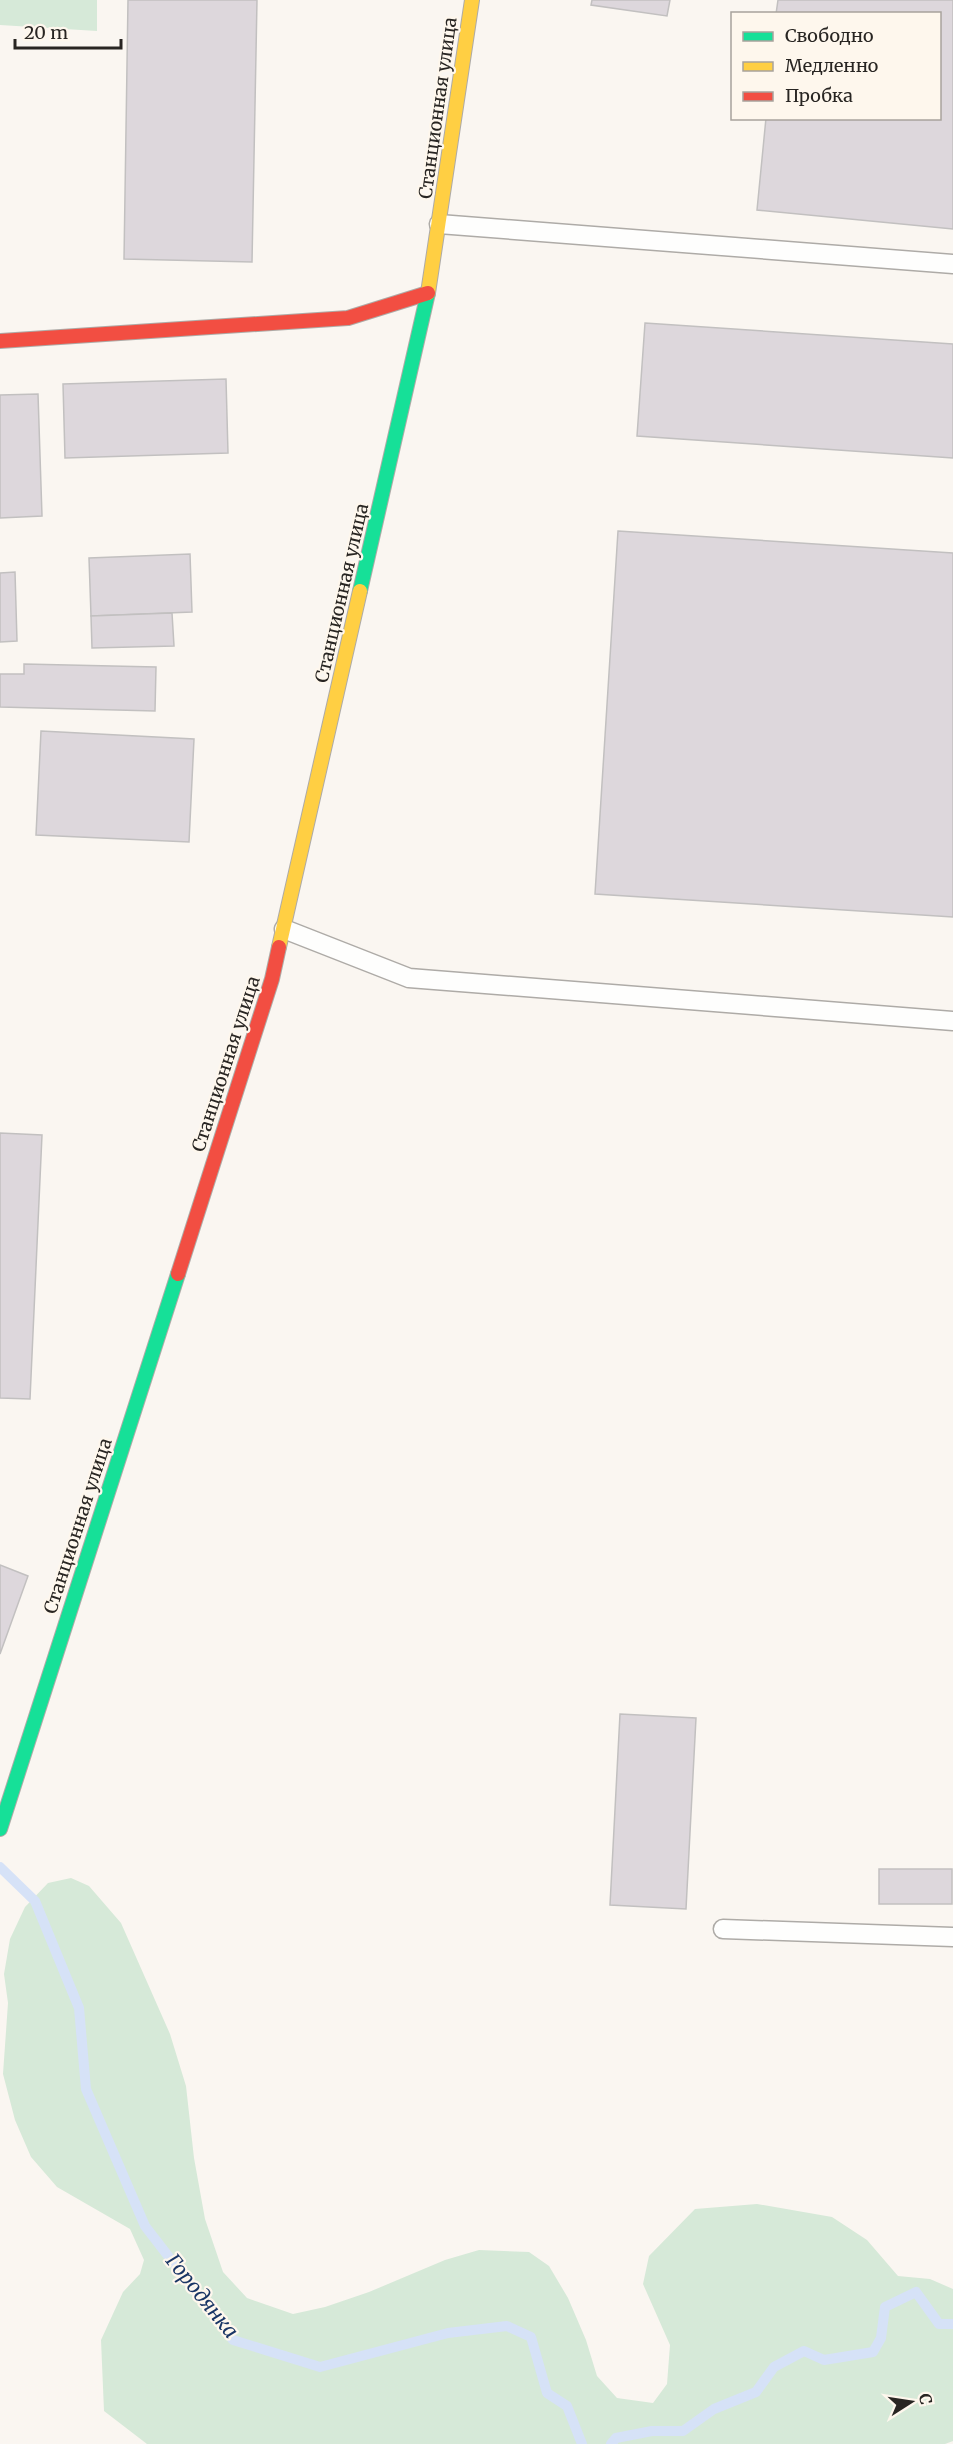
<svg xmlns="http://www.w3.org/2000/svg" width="953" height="2444" font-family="Merriweather,serif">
	<rect width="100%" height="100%" fill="#faf6f1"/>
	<!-- green -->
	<g fill="#d6e9d8">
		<polygon points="0,0 97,0 97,31 0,25"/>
		<polygon points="71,1878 89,1886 121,1923 170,2034 186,2086 194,2158 205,2219 223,2272 247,2298 293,2314 325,2307 369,2292 445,2260 479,2250 529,2252 549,2266 568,2298 586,2340 597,2376 617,2398 653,2403 667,2384 670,2345 643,2284 649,2256 695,2209 757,2204 832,2217 867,2240 898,2276 930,2279 953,2289 953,2441 945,2444 147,2444 104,2411 101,2340 123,2292 140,2274 144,2260 130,2229 57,2187 31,2157 15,2120 3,2074 8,2003 4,1974 10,1939 25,1907 48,1883"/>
	</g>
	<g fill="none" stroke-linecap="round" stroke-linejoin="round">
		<!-- stream -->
		<g stroke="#d6e2f7" stroke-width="10">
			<polyline points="0,1867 35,1901 79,2008 86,2089 145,2226 233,2340 320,2367 448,2333 507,2326 531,2337 547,2393 567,2406 582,2444"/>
			<polyline points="611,2444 616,2438 652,2431 683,2431 714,2409 756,2392 774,2367 804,2351 824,2360 873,2352 881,2338 885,2307 916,2292 939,2324 953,2324"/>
		</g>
	</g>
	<!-- building -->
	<g fill="#ddd7dc" stroke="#c2c0c0" stroke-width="1.5">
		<polygon points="128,0 257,0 252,262 124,259"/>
		<polygon points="592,0 670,0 667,16 591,5"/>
		<polygon points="778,0 953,0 953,229 757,210 766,118 940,118 940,14 776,14"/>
		<polygon points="645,323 953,344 953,458 637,436"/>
		<polygon points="226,379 228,453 65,458 63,384"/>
		<polygon points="38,394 42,516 0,518 0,395"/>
		<polygon points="618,531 953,553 953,917 595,894"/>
		<polygon points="190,554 192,612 91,616 89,558"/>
		<polygon points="15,572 17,641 0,642 0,573"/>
		<polygon points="172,613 174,646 92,648 91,616"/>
		<polygon points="24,664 156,667 155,711 0,707 0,674 24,674"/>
		<polygon points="41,731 194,739 189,842 36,835"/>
		<polygon points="0,1133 42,1135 30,1399 0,1398"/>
		<polygon points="0,1565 28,1576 0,1654"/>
		<polygon points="620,1714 696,1718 686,1909 610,1905"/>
		<rect x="879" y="1869" width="73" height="35"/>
	</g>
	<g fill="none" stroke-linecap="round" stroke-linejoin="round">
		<defs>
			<g id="lane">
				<polyline points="439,224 953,264"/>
				<polyline points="284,929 409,978 953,1021"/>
				<polyline points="723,1929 953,1937"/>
			</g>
			<g id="fast">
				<polyline points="360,591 428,293"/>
				<polyline points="0,1829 178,1274"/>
			</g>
			<g id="slow">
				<polyline points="428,293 472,0"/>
				<polyline points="279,947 360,591"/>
			</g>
			<g id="jam">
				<polyline points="0,341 348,318 428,293"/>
				<polyline points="178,1274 272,979 279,947"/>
			</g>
		</defs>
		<!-- lane casing -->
		<use href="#lane" stroke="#aeaba7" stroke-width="21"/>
		<!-- fast casing -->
		<use href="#fast" stroke="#aeaba7" stroke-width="16"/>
		<!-- slow casing -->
		<use href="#slow" stroke="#aeaba7" stroke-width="16"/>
		<!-- jam casing -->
		<use href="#jam" stroke="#aeaba7" stroke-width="16"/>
		<!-- lane -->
		<use href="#lane" stroke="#fefefd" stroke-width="18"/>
		<!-- fast -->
		<use href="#fast" stroke="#16e098" stroke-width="14"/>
		<!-- slow -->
		<use href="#slow" stroke="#ffcf43" stroke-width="14"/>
		<!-- jam -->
		<use href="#jam" stroke="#f24e42" stroke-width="14"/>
	</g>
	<g text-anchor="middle" stroke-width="4.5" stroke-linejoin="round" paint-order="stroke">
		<!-- street labels -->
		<g font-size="18" fill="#282522" stroke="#fef7ed">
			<text transform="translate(438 108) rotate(-82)" y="6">Станционная улица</text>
			<text transform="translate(342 593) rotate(-77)" y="6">Станционная улица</text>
			<text transform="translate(226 1064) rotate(-72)" y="6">Станционная улица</text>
			<text transform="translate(78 1526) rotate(-72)" y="6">Станционная улица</text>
		</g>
		<!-- water labels -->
		<g font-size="20" font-style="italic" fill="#193565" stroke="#fef7ed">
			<text transform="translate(202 2296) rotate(51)" y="7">Городянка</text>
		</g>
	</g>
	<!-- legend -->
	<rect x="731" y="12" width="210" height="108" fill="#fef7ed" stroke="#a8a39c" stroke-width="1.5"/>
	<rect x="743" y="32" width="30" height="9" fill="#16e098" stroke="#a8a39c" stroke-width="1.5"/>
	<text x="785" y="42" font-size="18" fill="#282522">Свободно</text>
	<rect x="743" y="62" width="30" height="9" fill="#ffcf43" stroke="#a8a39c" stroke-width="1.5"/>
	<text x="785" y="72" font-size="18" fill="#282522">Медленно</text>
	<rect x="743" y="92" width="30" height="9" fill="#f24e42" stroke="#a8a39c" stroke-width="1.5"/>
	<text x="785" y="102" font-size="18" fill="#282522">Пробка</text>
	<!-- north arrow -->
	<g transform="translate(911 2402) rotate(78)" stroke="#fef7ed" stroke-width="4.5" paint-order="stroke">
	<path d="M0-4.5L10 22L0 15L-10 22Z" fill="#282522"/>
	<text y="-9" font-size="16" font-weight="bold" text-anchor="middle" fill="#282522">С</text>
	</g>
	<!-- scale -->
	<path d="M15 39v9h106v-9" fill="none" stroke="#282522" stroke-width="3"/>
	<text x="24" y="39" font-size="18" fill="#282522" stroke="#fef7ed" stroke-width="4.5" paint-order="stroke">20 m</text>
</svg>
